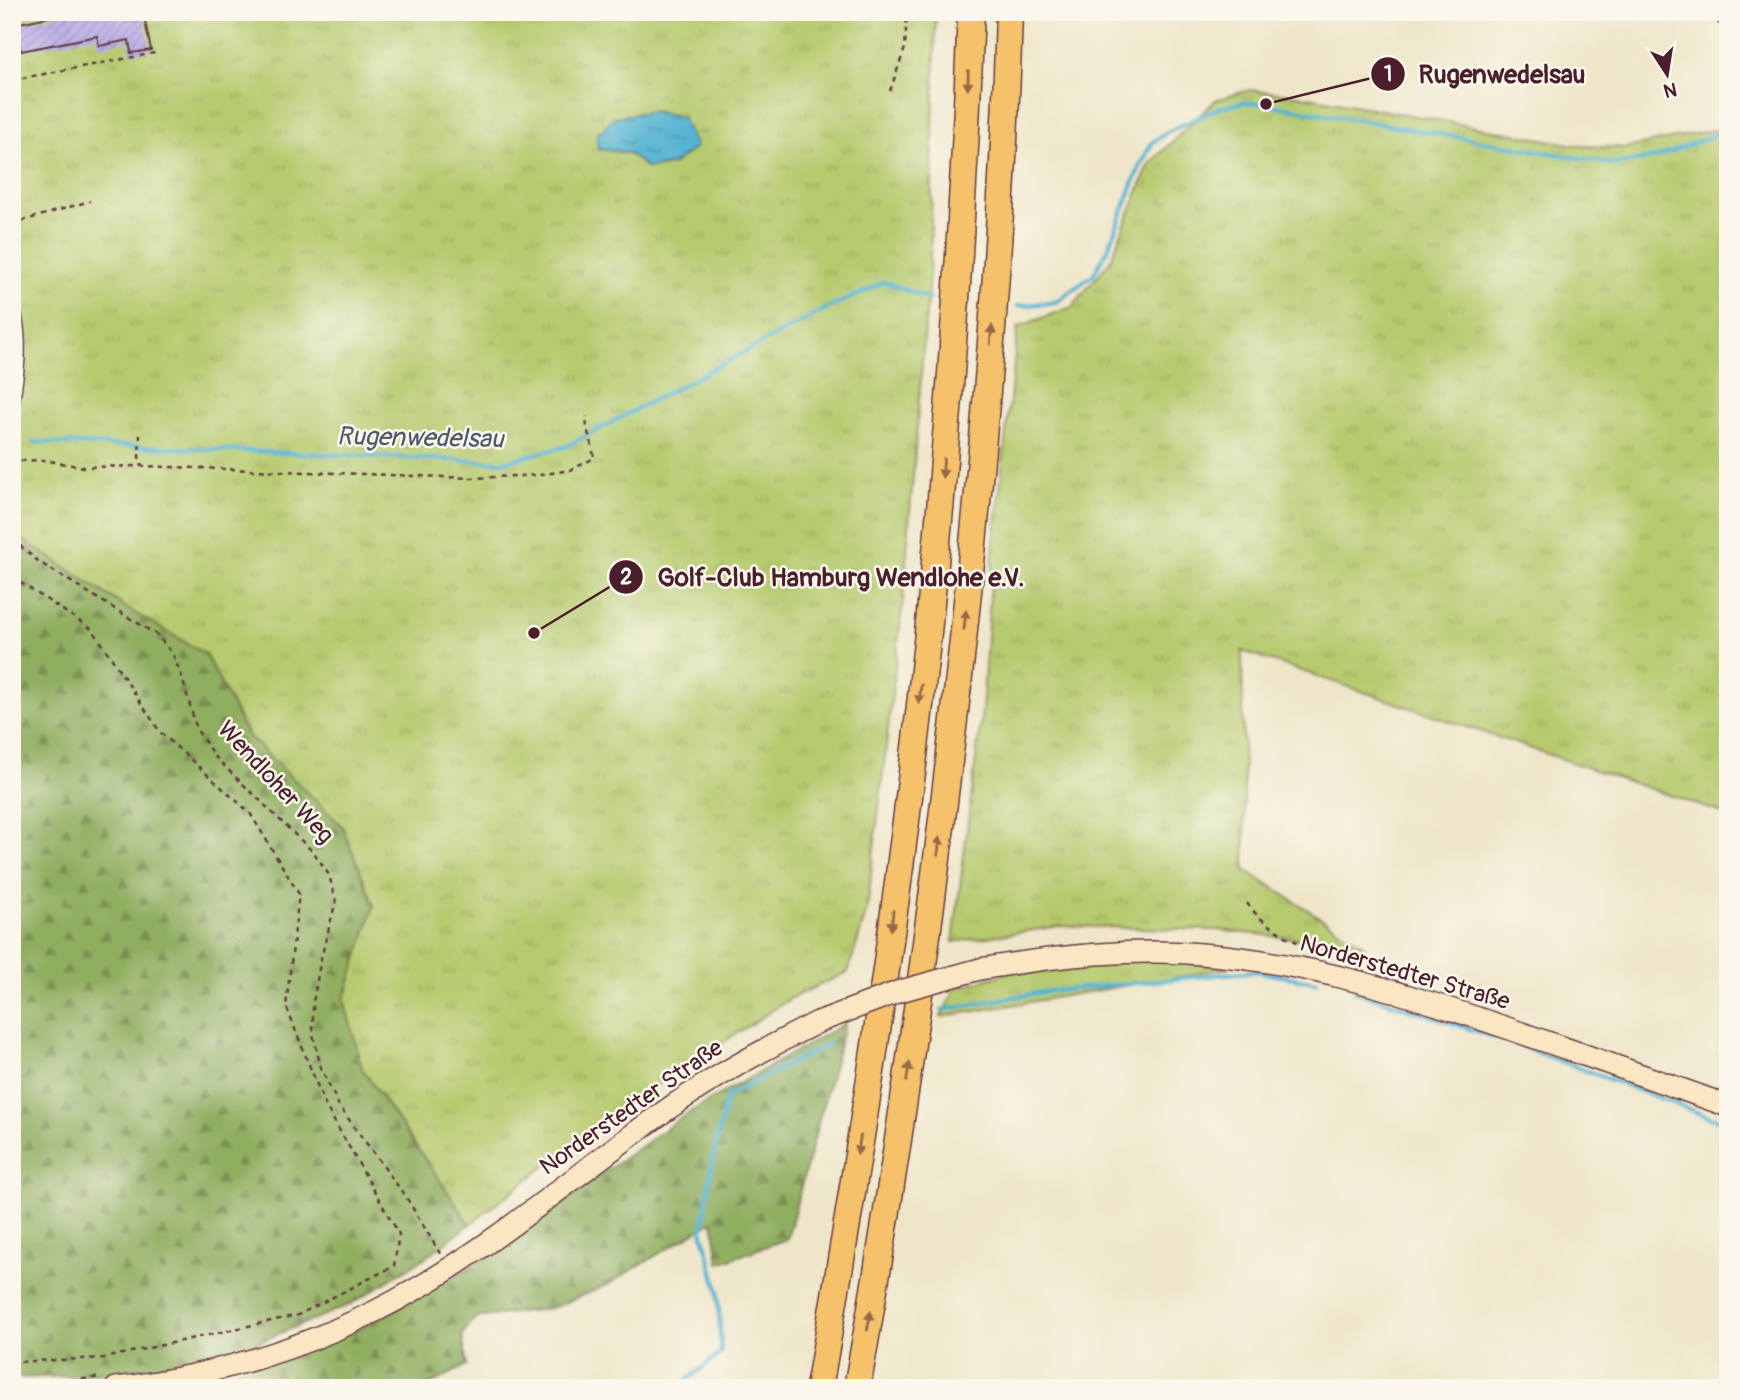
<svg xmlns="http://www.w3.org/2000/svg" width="1740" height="1400" font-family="Pangolin,sans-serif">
	<defs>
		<pattern id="grass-tufts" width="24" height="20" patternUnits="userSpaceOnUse" patternTransform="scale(1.75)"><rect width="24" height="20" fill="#b6ca6e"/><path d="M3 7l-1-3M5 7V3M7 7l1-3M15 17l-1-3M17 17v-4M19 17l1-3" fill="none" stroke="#9ead5f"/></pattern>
		<pattern id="forest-firs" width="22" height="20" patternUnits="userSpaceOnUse" patternTransform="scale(1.75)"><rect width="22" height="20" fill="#90ae61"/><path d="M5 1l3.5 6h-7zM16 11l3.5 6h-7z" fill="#788d50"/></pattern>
		<pattern id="water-ripples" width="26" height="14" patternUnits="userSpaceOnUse" patternTransform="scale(1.75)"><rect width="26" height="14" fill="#52b3d1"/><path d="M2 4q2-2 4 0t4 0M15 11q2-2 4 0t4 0" fill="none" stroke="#4691aa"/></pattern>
		<pattern id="building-hatch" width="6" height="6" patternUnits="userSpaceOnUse" patternTransform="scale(1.75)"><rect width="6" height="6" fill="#b7aae8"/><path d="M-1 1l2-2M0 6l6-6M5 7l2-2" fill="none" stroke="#978abc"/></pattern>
	</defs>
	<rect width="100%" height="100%" fill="#fbf7ec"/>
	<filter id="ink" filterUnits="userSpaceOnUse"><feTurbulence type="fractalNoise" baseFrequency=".0143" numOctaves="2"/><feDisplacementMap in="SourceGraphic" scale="14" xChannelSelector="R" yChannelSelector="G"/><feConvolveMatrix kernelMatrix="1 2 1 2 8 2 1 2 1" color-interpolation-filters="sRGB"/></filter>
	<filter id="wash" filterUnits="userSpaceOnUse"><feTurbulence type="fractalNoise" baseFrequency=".00686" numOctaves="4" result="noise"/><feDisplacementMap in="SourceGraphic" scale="28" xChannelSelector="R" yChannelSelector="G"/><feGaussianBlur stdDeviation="1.57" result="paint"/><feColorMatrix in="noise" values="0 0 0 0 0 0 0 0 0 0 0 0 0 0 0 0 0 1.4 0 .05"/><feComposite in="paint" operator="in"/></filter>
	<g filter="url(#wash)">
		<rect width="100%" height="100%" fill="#efe6ca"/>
		<!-- grass -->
		<g fill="url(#grass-tufts)" stroke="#80744c" stroke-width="2">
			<polygon points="12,12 936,12 930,262 903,600 867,910 848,972 791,998 614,1113 470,1224 362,1069 344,1000 374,905 342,826 248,736 205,654 133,612 16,535 12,526"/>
			<polygon points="1249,90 1292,94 1581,146 1626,148 1728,127 1728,815 1242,651 1245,870 1365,946 1217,930 1060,926 953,942 982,711 993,551 1018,327 1072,307 1110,261 1150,163 1216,100"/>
			<polygon points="1154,958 1229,968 941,1017 956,988 1036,965"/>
		</g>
		<!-- forest -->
		<g fill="url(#forest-firs)" stroke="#6d6646" stroke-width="2">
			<polygon points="12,526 16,535 133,612 205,654 248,736 342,826 374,905 344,1000 362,1069 470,1224 426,1257 349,1305 256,1343 152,1367 69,1376 12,1378"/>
			<polygon points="845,1023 787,1239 719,1263 713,1221 607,1285 552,1308 475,1318 462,1335 467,1365 424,1388 180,1388 359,1329 487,1257 683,1116"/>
		</g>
		<!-- water -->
		<polygon fill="url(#water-ripples)" stroke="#4e697e" stroke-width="2" points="653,111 682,117 696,147 672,165 647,168 628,153 598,149 597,135 615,117"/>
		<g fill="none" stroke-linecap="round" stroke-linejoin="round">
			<!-- stream -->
			<g stroke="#52b3d1" stroke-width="4.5">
				<polyline points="1018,306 1056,302 1093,275 1108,249 1140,166 1152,143 1167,132 1219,108 1244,102 1266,104 1614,164 1655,158 1728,130"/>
				<polyline points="33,442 503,462 567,446 822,311 885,282 929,299"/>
				<polyline points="1355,991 1513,1043 1728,1124"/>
				<polyline points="942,1010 1043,992 1255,971 1316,982"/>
				<polyline points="677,1388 721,1353 718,1291 702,1230 713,1158 727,1096 829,1044"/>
			</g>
		</g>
		<g id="blocks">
			<!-- building -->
			<polygon fill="url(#building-hatch)" points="72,12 143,12 151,50 131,53 129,40 99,46 97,36 21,51 15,24"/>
		</g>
	</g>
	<g filter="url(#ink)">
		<use href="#blocks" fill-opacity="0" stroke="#633d43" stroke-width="2"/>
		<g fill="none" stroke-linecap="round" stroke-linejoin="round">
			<defs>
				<g id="minor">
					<polyline points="1718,12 1728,22"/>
					<path d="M12 306C22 338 17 370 12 402"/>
				</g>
				<g id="secondary">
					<path d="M980 969C1057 956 1135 947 1213 955 1315 964 1410 995 1507 1028 1581 1054 1654 1079 1728 1106"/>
					<path d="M116 1388C221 1375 324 1343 416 1289 511 1234 593 1159 684 1098 727 1069 772 1045 818 1022"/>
				</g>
				<g id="motorway">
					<path d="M819 1388C871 1093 915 796 941 498 955 337 965 175 971 12"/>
					<path d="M857 1388C899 1155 931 920 958 685 983 462 1003 237 1009 12"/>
				</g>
			</defs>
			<!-- minor casing -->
			<use href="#minor" stroke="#633d43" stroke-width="17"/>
			<!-- secondary casing -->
			<use href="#secondary" stroke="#633d43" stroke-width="24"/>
			<!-- motorway casing -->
			<use href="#motorway" stroke="#633d43" stroke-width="29"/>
			<!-- path -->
			<g stroke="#633d43" stroke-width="2.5" stroke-dasharray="5 5" stroke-linecap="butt">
				<polyline points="12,80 155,53"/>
				<polyline points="890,91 905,48 907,12"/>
				<polyline points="12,224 90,201"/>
				<path d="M12 417 14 427 13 459 21 461 43 460 84 467 142 466 473 478 539 475 571 470 594 458C593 444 584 427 587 416"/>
				<polyline points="140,434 139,457 142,465"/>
				<polyline points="12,539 39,562 157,635 172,653 181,674 197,730 214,756 315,854 329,875 336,901 321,958 313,1003 313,1034 321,1068 339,1106 406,1197 441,1255"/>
				<polyline points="12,577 93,630 160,732 250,813 299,894 286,1006 325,1105 399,1234 394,1266 298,1315 104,1358 12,1362"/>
				<path d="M1247 903C1264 927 1289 938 1315 951"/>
				<polyline points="12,1383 67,1381 101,1377"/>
			</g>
			<!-- minor -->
			<use href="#minor" stroke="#fff" stroke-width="14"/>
			<!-- secondary -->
			<use href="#secondary" stroke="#fbe6c4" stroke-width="21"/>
			<!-- motorway -->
			<use href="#motorway" stroke="#f5c16b" stroke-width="26"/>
			<defs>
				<polyline id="secondary-bridge" points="818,1022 900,991 980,969"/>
			</defs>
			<!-- secondary-bridge casing -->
			<use href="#secondary-bridge" stroke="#633d43" stroke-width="24" stroke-linecap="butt"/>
			<!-- secondary-bridge -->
			<use href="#secondary-bridge" stroke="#fbe6c4" stroke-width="21"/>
		</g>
		<!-- one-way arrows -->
		<defs><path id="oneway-solid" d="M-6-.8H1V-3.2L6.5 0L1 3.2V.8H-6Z" transform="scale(1.75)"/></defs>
		<g fill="#976848">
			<use href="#oneway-solid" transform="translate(968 80) rotate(92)"/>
			<use href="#oneway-solid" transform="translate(991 335) rotate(-85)"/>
			<use href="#oneway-solid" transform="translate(943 468) rotate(94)"/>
			<use href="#oneway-solid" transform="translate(965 620) rotate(-84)"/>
			<use href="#oneway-solid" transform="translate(920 694) rotate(97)"/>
			<use href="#oneway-solid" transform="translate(939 846) rotate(-83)"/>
			<use href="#oneway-solid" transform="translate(892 920) rotate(97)"/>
			<use href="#oneway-solid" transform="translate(908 1072) rotate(-81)"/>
			<use href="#oneway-solid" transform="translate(859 1145) rotate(99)"/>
			<use href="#oneway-solid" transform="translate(869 1321) rotate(-80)"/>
		</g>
	</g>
	<g text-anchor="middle" stroke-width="5" stroke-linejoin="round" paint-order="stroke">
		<!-- street labels -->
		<g font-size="24" fill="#4a1f2b" stroke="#fbf7ec">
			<text transform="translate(276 782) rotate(47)" y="8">Wendloher Weg</text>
			<text transform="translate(1405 972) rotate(16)" y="8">Norderstedter Straße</text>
			<text transform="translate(631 1107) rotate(-35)" y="8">Norderstedter Straße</text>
		</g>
		<!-- water labels -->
		<g font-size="26" font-style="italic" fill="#4d5a6d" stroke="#fbf7ec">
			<text transform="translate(420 437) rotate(1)" y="9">Rugenwedelsau</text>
		</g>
	</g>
	<!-- callouts -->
	<path fill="none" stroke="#4a1f2b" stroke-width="2.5" d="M1266 104L1388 74M534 633L626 577"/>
	<g fill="#4a1f2b" stroke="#fbf7ec" stroke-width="2.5">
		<circle cx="1266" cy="104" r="7"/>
		<circle cx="534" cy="633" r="7"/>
		<circle cx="1388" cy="74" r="18"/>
		<circle cx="626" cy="577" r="18"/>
	</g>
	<g font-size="21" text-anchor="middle" font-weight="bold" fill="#fff">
		<text x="1388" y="81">1</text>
		<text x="626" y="584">2</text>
	</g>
	<g font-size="26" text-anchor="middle" font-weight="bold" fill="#4a1f2b" stroke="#fbf7ec" stroke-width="5" stroke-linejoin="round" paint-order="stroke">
		<text x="1502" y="83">Rugenwedelsau</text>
		<text x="841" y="586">Golf-Club Hamburg Wendlohe e.V.</text>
	</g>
	<!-- margin -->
	<rect width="1740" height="1400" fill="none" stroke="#fbf7ec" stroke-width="42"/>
	<!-- north arrow -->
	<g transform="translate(1667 74) rotate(168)" stroke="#fbf7ec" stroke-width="5" paint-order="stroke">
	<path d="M0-5L12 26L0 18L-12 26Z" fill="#4a1f2b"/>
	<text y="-10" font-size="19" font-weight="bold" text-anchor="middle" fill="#4a1f2b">N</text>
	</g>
</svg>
